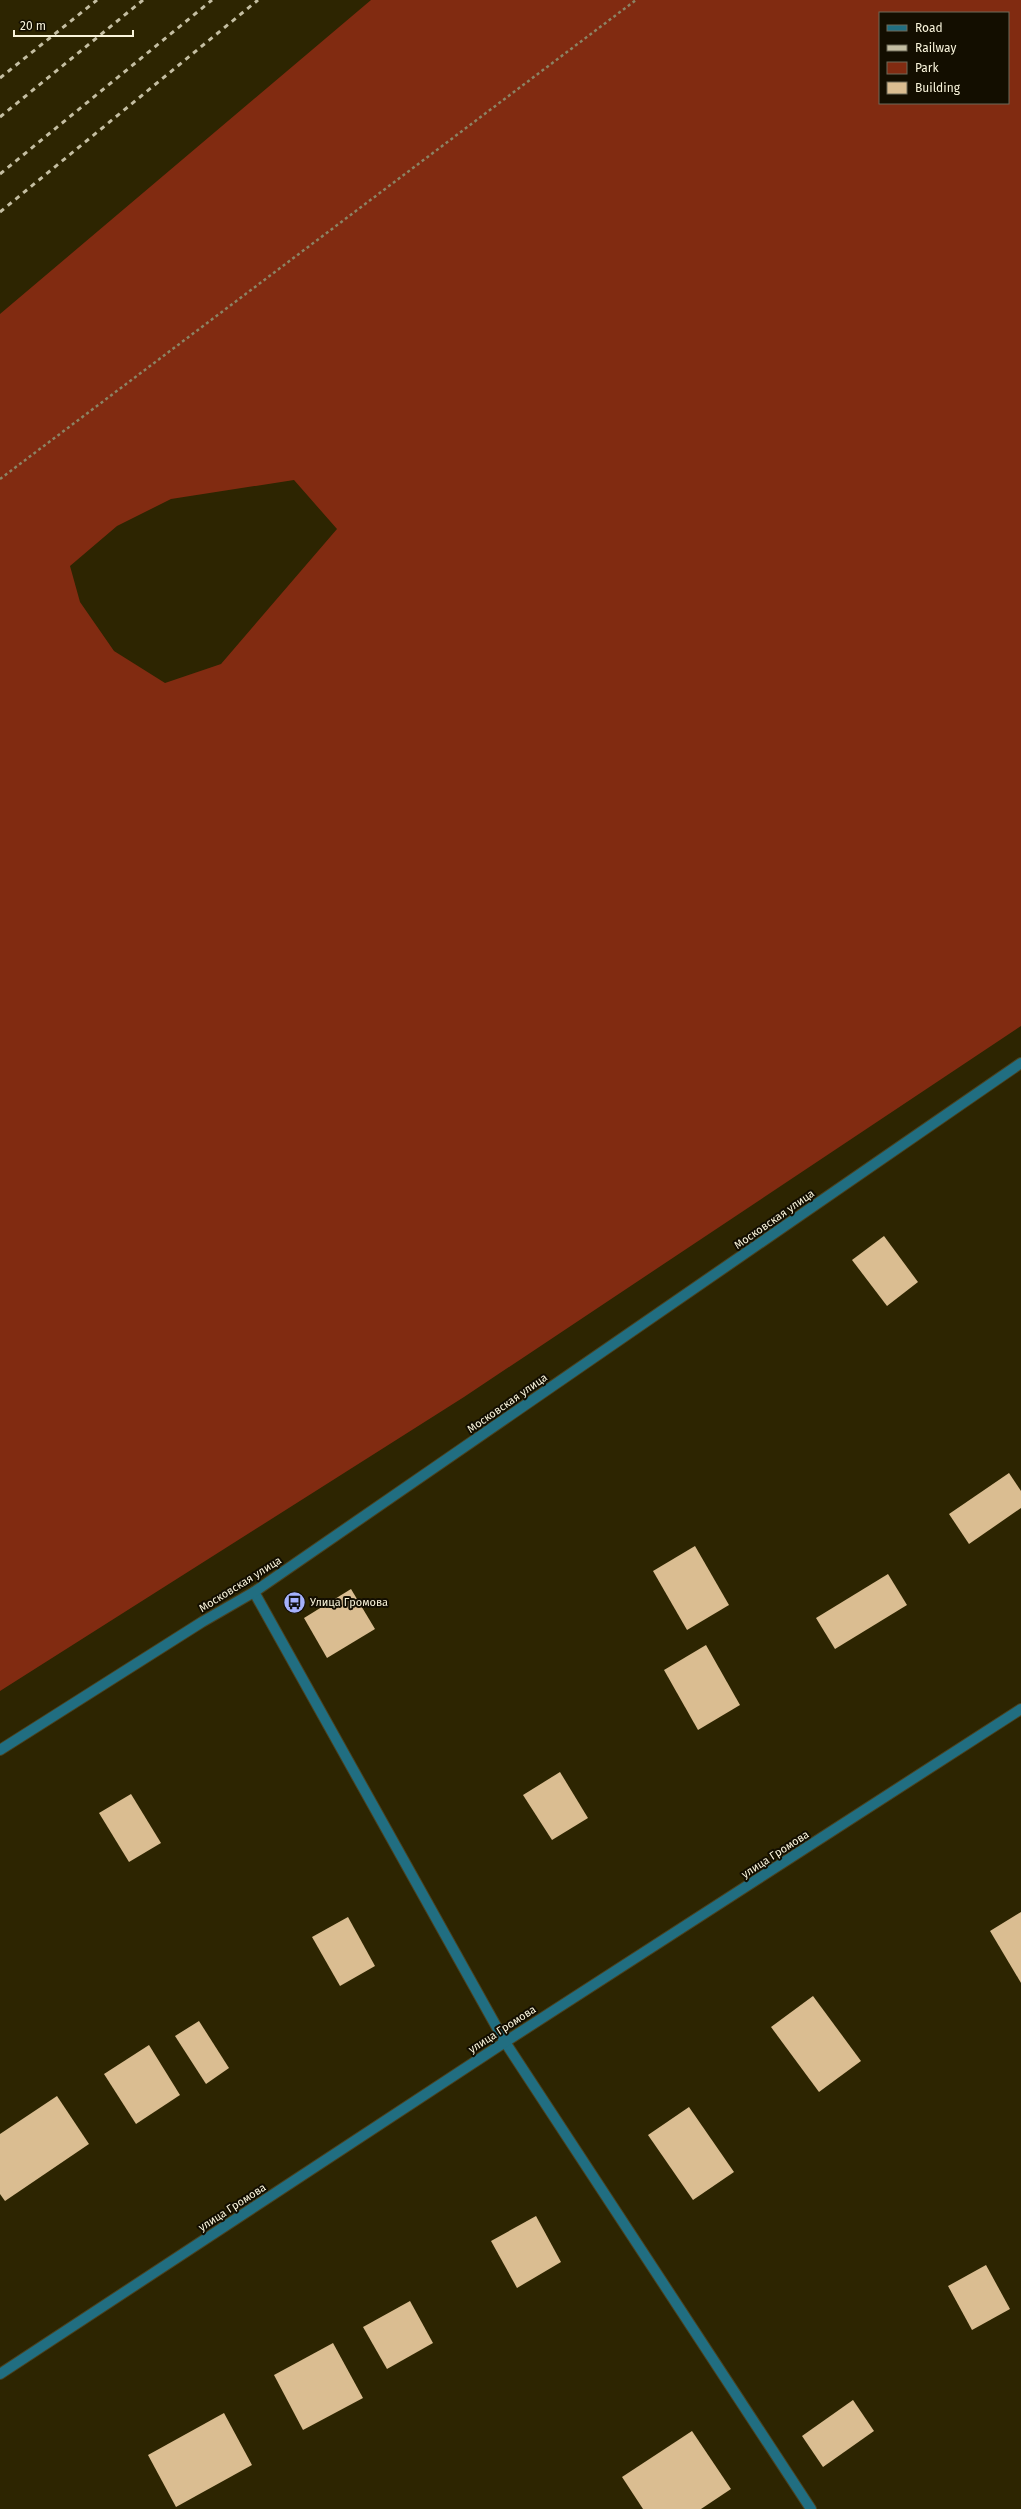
<svg xmlns="http://www.w3.org/2000/svg" width="1021" height="2509" font-family="'Fira Sans',sans-serif">
	<rect width="100%" height="100%" fill="#2d2501"/>
	<!-- green -->
	<path fill="#812b11" fill-rule="evenodd" d="M371 0H1021V1026L464 1397 0 1691V314ZM880 13H1008V103H880ZM294 480 337 529 221 664 165 683 114 651 80 602 70 566 117 526 171 499Z"/>
	<!-- building -->
	<g fill="#dabd91">
		<polygon points="884,1236 918,1282 887,1306 852,1260"/>
		<polygon points="1009,1473 1021,1491 1021,1508 969,1544 949,1514"/>
		<polygon points="695,1546 729,1605 687,1630 653,1571"/>
		<polygon points="888,1574 907,1605 835,1649 816,1618"/>
		<polygon points="351,1589 375,1629 327,1658 304,1618"/>
		<polygon points="706,1645 740,1705 698,1730 664,1670"/>
		<polygon points="560,1772 588,1818 552,1840 523,1795"/>
		<polygon points="131,1794 161,1843 129,1862 99,1813"/>
		<polygon points="1021,1912 1021,1983 990,1931"/>
		<polygon points="348,1917 375,1966 340,1986 312,1937"/>
		<polygon points="813,1996 861,2061 819,2092 771,2027"/>
		<polygon points="199,2021 229,2068 206,2084 175,2036"/>
		<polygon points="149,2045 180,2095 136,2124 104,2074"/>
		<polygon points="57,2096 89,2144 5,2201 0,2194 0,2134"/>
		<polygon points="689,2107 734,2172 693,2200 648,2135"/>
		<polygon points="536,2216 561,2262 517,2288 491,2241"/>
		<polygon points="986,2265 1010,2309 972,2330 948,2286"/>
		<polygon points="410,2301 433,2343 387,2369 363,2327"/>
		<polygon points="333,2343 363,2398 303,2430 274,2375"/>
		<polygon points="853,2400 874,2431 823,2467 802,2436"/>
		<polygon points="224,2413 252,2465 176,2507 148,2455"/>
		<polygon points="692,2431 731,2489 701,2509 643,2509 622,2477"/>
	</g>
	<g fill="none" stroke-linecap="round" stroke-linejoin="round">
		<defs>
			<polyline id="service" points="254,1592 505,2042 811,2509"/>
			<polyline id="minor" points="0,2374 505,2042 1021,1709"/>
			<polyline id="tertiary" points="0,1750 202,1622 254,1592 1021,1063"/>
		</defs>
		<!-- service casing -->
		<use href="#service" stroke="#4a4220" stroke-width="12"/>
		<!-- minor casing -->
		<use href="#minor" stroke="#4a4220" stroke-width="12"/>
		<!-- tertiary casing -->
		<use href="#tertiary" stroke="#4a4220" stroke-width="12"/>
		<!-- path -->
		<polyline stroke="#8b8465" stroke-width="2.5" stroke-dasharray="3 3" stroke-linecap="butt" points="0,479 636,0"/>
		<!-- service -->
		<use href="#service" stroke="#216e81" stroke-width="10"/>
		<!-- minor -->
		<use href="#minor" stroke="#216e81" stroke-width="10"/>
		<!-- tertiary -->
		<use href="#tertiary" stroke="#216e81" stroke-width="10"/>
		<!-- rail -->
		<g stroke="#c4bea2" stroke-width="3" stroke-dasharray="5 5" stroke-linecap="butt">
			<polyline points="0,78 97,0"/>
			<polyline points="0,117 143,0"/>
			<polyline points="0,174 212,0"/>
			<polyline points="0,212 258,0"/>
		</g>
	</g>
	<!-- icons -->
	<defs>
		<symbol id="bus-disc" viewBox="-11 -11 22 22"><circle r="9.5" fill="#a5b1fc" stroke="#130e00"/><path d="M-5-6H5V4H4V6H2V4H-2V6H-4V4H-5ZM-3.5-4V0h7V-4ZM-3.5 1.2v1.5H-2V1.2ZM2 1.2v1.5H3.5V1.2Z" fill="#111"/></symbol>
	</defs>
	<g fill-rule="evenodd">
		<use href="#bus-disc" x="282" y="1590" width="25" height="25"/>
	</g>
	<g text-anchor="middle" stroke-width="4" stroke-linejoin="round" paint-order="stroke">
		<!-- street labels -->
		<g font-size="11" fill="#f9f4db" stroke="#130e00">
			<text transform="translate(774 1219) rotate(-35)" y="4">Московская улица</text>
			<text transform="translate(507 1403) rotate(-35)" y="4">Московская улица</text>
			<text transform="translate(240 1584) rotate(-32)" y="4">Московская улица</text>
			<text transform="translate(775 1854) rotate(-33)" y="4">улица Громова</text>
			<text transform="translate(502 2029) rotate(-33)" y="4">улица Громова</text>
			<text transform="translate(232 2207) rotate(-33)" y="4">улица Громова</text>
		</g>
		<!-- poi labels -->
		<g font-size="11" fill="#f9f4db" stroke="#130e00" text-anchor="start">
			<text x="310" y="1606">Улица Громова</text>
		</g>
	</g>
	<!-- legend -->
	<rect x="879" y="12" width="130" height="92" fill="#130e00" stroke="#6f6a58"/>
	<rect x="887" y="25" width="20" height="6" fill="#216e81" stroke="#6f6a58"/>
	<text x="915" y="32" font-size="12" fill="#f9f4db">Road</text>
	<rect x="887" y="45" width="20" height="6" fill="#c4bea2" stroke="#6f6a58"/>
	<text x="915" y="52" font-size="12" fill="#f9f4db">Railway</text>
	<rect x="887" y="62" width="20" height="12" fill="#812b11" stroke="#6f6a58"/>
	<text x="915" y="72" font-size="12" fill="#f9f4db">Park</text>
	<rect x="887" y="82" width="20" height="12" fill="#dabd91" stroke="#6f6a58"/>
	<text x="915" y="92" font-size="12" fill="#f9f4db">Building</text>
	<!-- scale -->
	<path d="M14 30v6h119v-6" fill="none" stroke="#f9f4db" stroke-width="2"/>
	<text x="20" y="30" font-size="12" fill="#f9f4db" stroke="#130e00" stroke-width="3" paint-order="stroke">20 m</text>
</svg>
